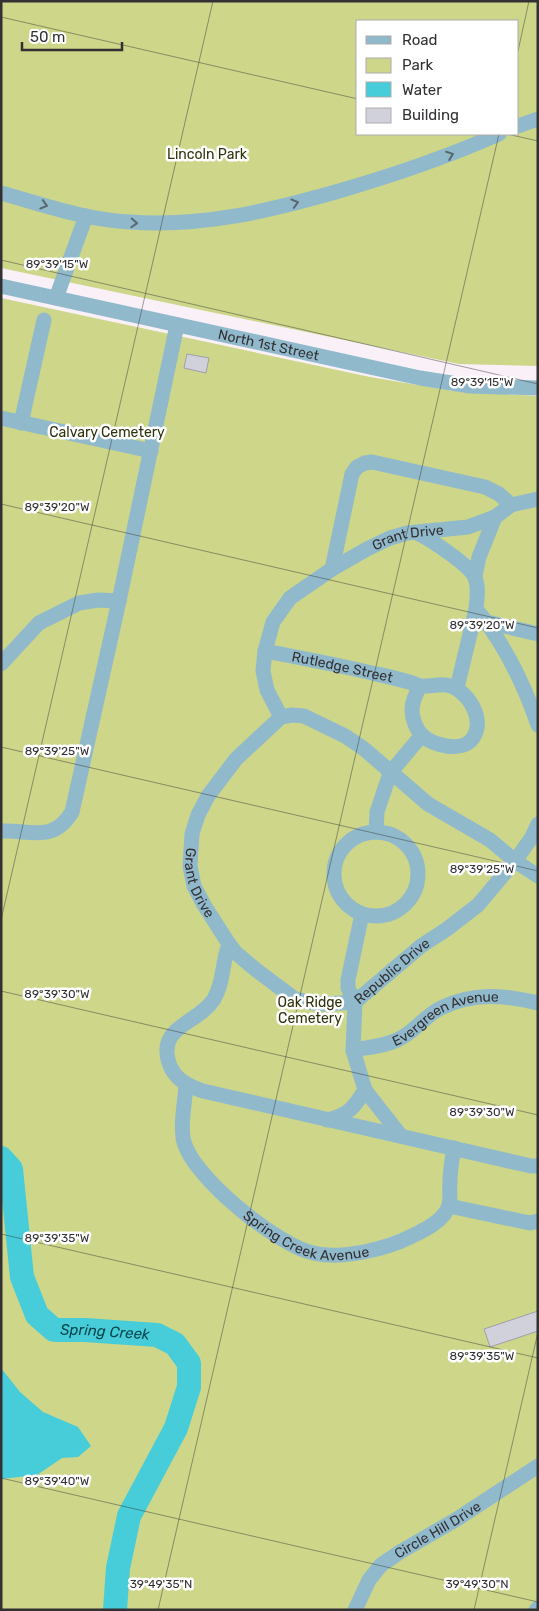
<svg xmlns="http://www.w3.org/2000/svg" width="539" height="1611" font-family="Rubik,sans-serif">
	<rect width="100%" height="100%" fill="#f9f0f8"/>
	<!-- green -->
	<g fill="#cdd689" fill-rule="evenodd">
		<path d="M1 1H538V366L459 364 1 268ZM358 21H518V134H358Z"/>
		<polygon points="1,298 370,377 454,391 538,396 538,1610 1,1610"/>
	</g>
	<!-- water -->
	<polygon fill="#46cdd9" points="1,1368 20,1392 43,1412 78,1427 91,1446 78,1457 62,1458 37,1475 1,1479"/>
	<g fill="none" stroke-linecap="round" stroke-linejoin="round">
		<!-- river -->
		<path stroke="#46cdd9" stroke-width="24" id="s1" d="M1 1158 11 1169 22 1277 37 1315 54 1330H85L157 1335 175 1344 189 1363V1387L176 1428 129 1516 118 1568 115 1610"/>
	</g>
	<!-- building -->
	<g fill="#d1d1db" stroke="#a0a0aa">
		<polygon points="187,354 209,358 206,373 184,368"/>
		<polygon points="538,1311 538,1331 490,1347 484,1329"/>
	</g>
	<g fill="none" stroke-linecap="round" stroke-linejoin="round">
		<!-- minor -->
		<g stroke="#90bacc" stroke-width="15">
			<polyline points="518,126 538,119"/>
			<path d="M1 193C44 205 86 220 130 222 204 227 269 211 339 191 394 175 447 157 499 134"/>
			<path id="s2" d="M1 286 420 378 470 386 538 388"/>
			<polyline points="56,298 86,216"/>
			<polyline points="1,418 151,451"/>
			<polyline points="21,423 44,320"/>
			<path d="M417 533C430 539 471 566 475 578 479 587 477 599 476 609 504 643 524 684 538 725"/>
			<polyline points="332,569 352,474 357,467 365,463 372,462 485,487 499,494 511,505"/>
			<polyline points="475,576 479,557 495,517"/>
			<polyline points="487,622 538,634"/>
			<path id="s3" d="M265 651C302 658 339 665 376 674 387 676 398 679 409 682 413 683 417 685 420 686 433 687 445 681 457 689 472 699 484 721 473 738 463 753 432 746 422 735 416 729 412 719 412 710 412 701 416 694 420 686"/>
			<polyline points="1,664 39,623 79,603 98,600 119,601"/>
			<polyline points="457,688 476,609"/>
			<path id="s4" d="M281 717 267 690 263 671 265 651 273 622 290 598 332 569 367 549 390 538 407 533 468 527 495 517 511 505 538 499"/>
			<path d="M1 831C31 830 53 843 72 812L119 601 177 325"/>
			<polyline points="376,832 377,812 390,773 422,735"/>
			<circle cx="376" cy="874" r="42"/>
			<path id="s5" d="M538 876 515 861 490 840 428 804 363 748 345 736 304 716 292 715 281 717 236 759 208 796 198 815 192 834 190 866 194 886 204 905 229 944C222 962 224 982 214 999 198 1024 157 1026 169 1063 174 1079 188 1086 203 1091L531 1166H538"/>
			<polyline points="362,914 348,980 348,988 355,1002 353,1050 365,1090 401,1136"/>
			<path id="s6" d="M229 944 236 953 255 969 295 999 313 1003 325 1004 355 1002 421 946 447 929 478 905 515 861 532 837 538 824"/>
			<path id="s7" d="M353 1050C369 1047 387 1046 401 1038 416 1030 426 1015 441 1008 473 992 504 995 538 1003"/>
			<path id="s8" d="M186 1085C185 1102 179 1130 185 1145 197 1180 277 1245 313 1253 341 1260 387 1249 412 1236 425 1230 445 1220 449 1205 451 1198 449 1189 450 1182 450 1171 452 1159 454 1148"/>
			<path d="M327 1120C348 1115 354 1108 365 1090"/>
			<polyline points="449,1206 530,1223 538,1221"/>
			<path id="s9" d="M355 1610 369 1580 381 1565 400 1552 457 1519 538 1466"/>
			<polyline points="536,1610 538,1608"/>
		</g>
	</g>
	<!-- one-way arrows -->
	<defs><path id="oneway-chevron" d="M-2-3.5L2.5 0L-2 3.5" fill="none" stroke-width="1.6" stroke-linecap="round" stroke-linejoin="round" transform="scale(1.25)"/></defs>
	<g stroke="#586770">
		<use href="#oneway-chevron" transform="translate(450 155) rotate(-21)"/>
		<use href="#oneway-chevron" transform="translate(295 203) rotate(-16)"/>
		<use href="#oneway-chevron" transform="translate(44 205) rotate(16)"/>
		<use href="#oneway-chevron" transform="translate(134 223) rotate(3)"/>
	</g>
	<!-- ticks -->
	<path fill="none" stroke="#333033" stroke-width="1" stroke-opacity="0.45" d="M1 17 358 99M518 51 529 1M507 134 538 141M1 260 538 384M1 504 538 628M1 747 538 871M1 920 213 1M1 991 538 1115M1 1234 538 1358M1 1478 538 1602M158 1610 499 134M474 1610 538 1332"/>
	<g text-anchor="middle" stroke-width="5" stroke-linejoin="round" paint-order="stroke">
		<!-- park labels -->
		<g font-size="14" fill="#2e310a" stroke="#fff">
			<text x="207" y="159">Lincoln Park</text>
			<text x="107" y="437">Calvary Cemetery</text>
			<text x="310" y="1007">Oak Ridge<tspan x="310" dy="16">Cemetery</tspan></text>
		</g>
		<!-- street labels -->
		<g font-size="14" fill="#333033" stroke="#fff">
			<text dy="5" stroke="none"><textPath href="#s2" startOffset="274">North 1st Street</textPath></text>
			<text dy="5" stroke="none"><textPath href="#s4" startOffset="264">Grant Drive</textPath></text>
			<text dy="5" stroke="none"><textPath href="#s3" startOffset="79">Rutledge Street</textPath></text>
			<text dy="5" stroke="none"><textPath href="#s5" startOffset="508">Grant Drive</textPath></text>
			<text dy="5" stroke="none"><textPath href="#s6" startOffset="195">Republic Drive</textPath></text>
			<text dy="5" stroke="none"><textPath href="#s7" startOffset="100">Evergreen Avenue</textPath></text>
			<text dy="5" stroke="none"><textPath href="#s8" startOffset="220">Spring Creek Avenue</textPath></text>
			<text dy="5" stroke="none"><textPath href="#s9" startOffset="119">Circle Hill Drive</textPath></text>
		</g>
		<!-- water labels -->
		<g font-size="15" font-style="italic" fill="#08464b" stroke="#fff">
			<text dy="5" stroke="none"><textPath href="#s1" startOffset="238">Spring Creek</textPath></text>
		</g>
	</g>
	<g font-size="12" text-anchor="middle" fill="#333033" stroke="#fff" stroke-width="5" stroke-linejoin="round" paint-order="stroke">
		<text x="57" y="268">89°39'15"W</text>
		<text x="482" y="386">89°39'15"W</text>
		<text x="57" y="511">89°39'20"W</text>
		<text x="482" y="629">89°39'20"W</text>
		<text x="57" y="755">89°39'25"W</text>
		<text x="482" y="873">89°39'25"W</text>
		<text x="57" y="998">89°39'30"W</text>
		<text x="482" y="1116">89°39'30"W</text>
		<text x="57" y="1242">89°39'35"W</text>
		<text x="482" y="1360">89°39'35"W</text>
		<text x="57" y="1485">89°39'40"W</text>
		<text x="161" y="1588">39°49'35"N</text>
		<text x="477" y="1588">39°49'30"N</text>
	</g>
	<!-- border -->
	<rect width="539" height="1611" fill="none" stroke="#333033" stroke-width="5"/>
	<!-- legend -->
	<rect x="356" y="20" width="162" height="115" fill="#ffffff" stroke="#adacad"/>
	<rect x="366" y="36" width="25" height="8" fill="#90bacc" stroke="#adacad"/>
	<text x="402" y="45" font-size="15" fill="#333033">Road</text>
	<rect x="366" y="58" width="25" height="15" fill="#cdd689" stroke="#adacad"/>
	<text x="402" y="70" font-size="15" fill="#333033">Park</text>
	<rect x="366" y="82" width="25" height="15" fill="#46cdd9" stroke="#adacad"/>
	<text x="402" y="95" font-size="15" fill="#333033">Water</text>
	<rect x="366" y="108" width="25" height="15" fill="#d1d1db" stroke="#adacad"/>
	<text x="402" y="120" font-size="15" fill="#333033">Building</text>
	<!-- scale -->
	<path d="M22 42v8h100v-8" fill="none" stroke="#333033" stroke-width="2.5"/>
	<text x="30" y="42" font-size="15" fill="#333033" stroke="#ffffff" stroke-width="4" paint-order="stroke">50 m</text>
</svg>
